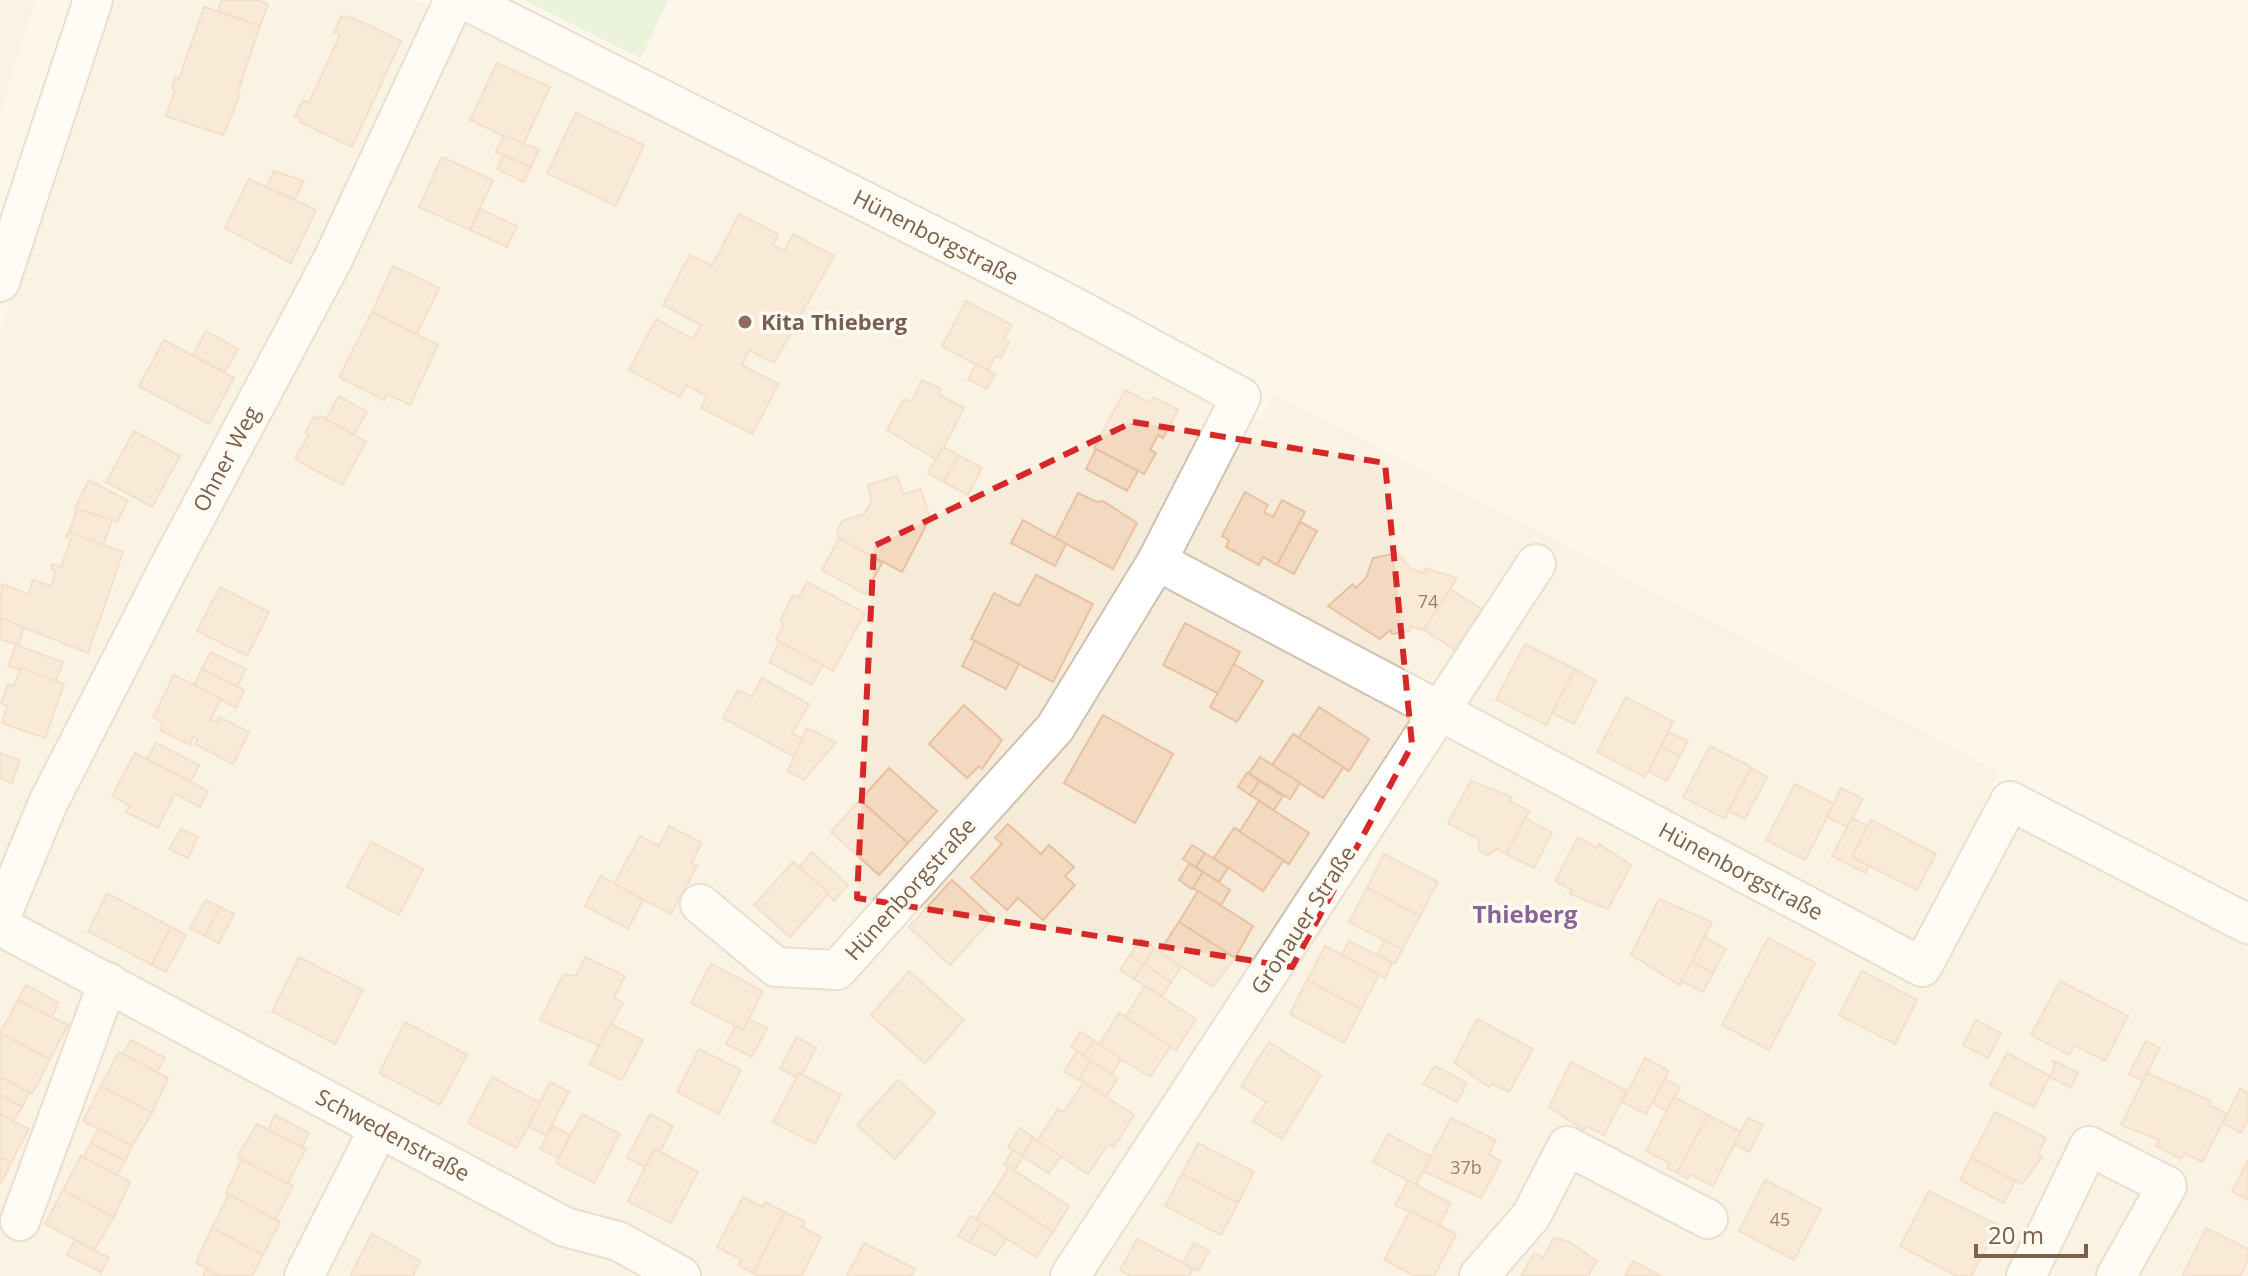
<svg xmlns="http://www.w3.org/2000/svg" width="2248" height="1276" font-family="'Open Sans',sans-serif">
	<rect width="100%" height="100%" fill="#fdf7eb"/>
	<!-- residential -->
	<g fill="#f6ead8">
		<polygon points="0,0 35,0 0,114"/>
		<polygon points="116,0 414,0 462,15 919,242 1260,421 1275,394 1999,772 1985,801 2248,937 2248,1276 0,1276 0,335"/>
	</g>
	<!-- green -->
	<polygon fill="#d4edc7" points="524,0 668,0 641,58"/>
	<!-- building -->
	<g fill="#f4d9c1" stroke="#e8c1a0" stroke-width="2">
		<polygon points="222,0 257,0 268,4 260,26 218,11"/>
		<polygon points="204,7 260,26 237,94 240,95 223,135 166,116 175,90 172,88 175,77 179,79"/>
		<polygon points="341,16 348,19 349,16 401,41 352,147 300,122 301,119 295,116 303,100 309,103 340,35 334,33"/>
		<polygon points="497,63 550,87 523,145 470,120"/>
		<polygon points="576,113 644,145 616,206 547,173"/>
		<polygon points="504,135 539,150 531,167 496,152"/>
		<polygon points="503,155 531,167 524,182 497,169"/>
		<polygon points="442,157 493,180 470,230 419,207"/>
		<polygon points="274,171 304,181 295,199 266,188"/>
		<polygon points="249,179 316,210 291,263 225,228"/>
		<polygon points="480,209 517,226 507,247 470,230"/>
		<polygon points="739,214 778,234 773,245 784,251 793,234 834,256 774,363 749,350 742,365 779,384 752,434 701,408 707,396 686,385 680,397 629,370 656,319 693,339 701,325 663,305 690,255 712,266"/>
		<polygon points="393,266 439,288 417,334 372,312"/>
		<polygon points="966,301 1012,325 1004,339 1009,342 1001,358 995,356 988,371 942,346"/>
		<polygon points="372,312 438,345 410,405 387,394 384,400 339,377"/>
		<polygon points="206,331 238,349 225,372 193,355"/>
		<polygon points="164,340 234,378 209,424 139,386"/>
		<polygon points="976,364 995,374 987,389 968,379"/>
		<polygon points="922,380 941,389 938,394 964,408 937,460 887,430 904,399 911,402"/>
		<polygon points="1125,390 1150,403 1154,397 1178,410 1163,438 1158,435 1150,450 1156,453 1144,474 1094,448"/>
		<polygon points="339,396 367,412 354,435 326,419"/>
		<polygon points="320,416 366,442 342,485 295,459 309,435 305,433 314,417 318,419"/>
		<polygon points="134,431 180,456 152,507 106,482"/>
		<polygon points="943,447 958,455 944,482 928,473"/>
		<polygon points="1096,449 1138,471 1127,491 1086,469"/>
		<polygon points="958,455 982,468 968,495 944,482"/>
		<polygon points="897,476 903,494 921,489 930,518 902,572 839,538 837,531 842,521 864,514 872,500 868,485"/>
		<polygon points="89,480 128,501 117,522 75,508"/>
		<polygon points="1245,492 1268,505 1264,512 1273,517 1282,500 1305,512 1277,565 1263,557 1259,565 1226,547 1229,540 1222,536"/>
		<polygon points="1078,493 1097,502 1103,501 1137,523 1113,569 1055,538"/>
		<polygon points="77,509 112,520 103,545 69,533"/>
		<polygon points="1023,520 1066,544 1055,566 1011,543"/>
		<polygon points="1300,522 1317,531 1294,574 1277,565"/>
		<polygon points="68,532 123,552 88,653 0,618 2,584 28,594 33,580 51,586 56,571 51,569 52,564 61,567 71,539 66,537"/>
		<polygon points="839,538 882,563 865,594 822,570"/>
		<polygon points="1397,553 1411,569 1424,573 1425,568 1457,578 1424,630 1410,626 1410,631 1392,634 1390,630 1380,639 1328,606 1353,584 1356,588 1366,578 1373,558"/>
		<polygon points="1036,575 1093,604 1053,682 971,639 994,593 1019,606"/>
		<polygon points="807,582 865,613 833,671 776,640 784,623 780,621 793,595 798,598"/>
		<polygon points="220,587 269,612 247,656 197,631"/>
		<polygon points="1450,589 1482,609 1455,650 1424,630"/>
		<polygon points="0,618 24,627 18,645 0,639"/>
		<polygon points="1185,623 1240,652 1219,694 1163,665"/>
		<polygon points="975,641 1019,664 1006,689 962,666"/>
		<polygon points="779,642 823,665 812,685 769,662"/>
		<polygon points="1525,644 1575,669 1546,725 1496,699"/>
		<polygon points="16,645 63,662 56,681 8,666"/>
		<polygon points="211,652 246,669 237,687 202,669"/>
		<polygon points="1234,664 1263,681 1237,722 1210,707"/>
		<polygon points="21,668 64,684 45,738 2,723 7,706 1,703 8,684 14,686"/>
		<polygon points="202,669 244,690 236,708 194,685"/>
		<polygon points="1575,669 1596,681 1574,724 1552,713"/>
		<polygon points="174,675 221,699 211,719 217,723 219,717 249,732 233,764 195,744 198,739 193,737 190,745 160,730 163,722 153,717"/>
		<polygon points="762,678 809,704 792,733 805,740 795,757 723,718 738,690 752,697"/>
		<polygon points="1626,697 1673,722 1645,777 1597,752"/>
		<polygon points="964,705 1002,740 982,769 979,766 967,778 929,744"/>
		<polygon points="1319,707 1369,739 1349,771 1293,734 1299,737"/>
		<polygon points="1103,715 1173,754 1135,823 1064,783"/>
		<polygon points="807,728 836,742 804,780 788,771"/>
		<polygon points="1668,732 1688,741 1680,756 1661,747"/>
		<polygon points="1293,734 1349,771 1343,768 1323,798 1272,765"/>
		<polygon points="156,743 199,765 191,781 147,759"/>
		<polygon points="1710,746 1751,767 1725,819 1683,797"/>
		<polygon points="1661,747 1680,756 1667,781 1648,771"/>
		<polygon points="0,753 20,760 12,783 0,778"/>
		<polygon points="135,753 208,791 200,807 175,794 158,828 126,812 130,806 112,796"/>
		<polygon points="1260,757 1300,783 1290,799 1249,773"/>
		<polygon points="889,768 937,811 908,843 860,800"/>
		<polygon points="1751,768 1767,777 1745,819 1729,811"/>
		<polygon points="1247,773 1259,781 1250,795 1238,787"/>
		<polygon points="1259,781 1283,796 1274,810 1250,795"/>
		<polygon points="1471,781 1512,797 1510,801 1529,811 1506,854 1498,849 1488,855 1479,850 1478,839 1448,823"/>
		<polygon points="1795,784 1834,804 1805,860 1766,840"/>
		<polygon points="1841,788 1863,799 1847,827 1827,817"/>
		<polygon points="860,800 908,843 879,875 831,832"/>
		<polygon points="1259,801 1309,833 1289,864 1234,828 1240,831"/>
		<polygon points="1525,818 1552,833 1534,868 1506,854"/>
		<polygon points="1852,818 1868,826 1852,857 1869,865 1865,873 1832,856"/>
		<polygon points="1871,820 1936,854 1917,890 1852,857"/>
		<polygon points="1008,824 1041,854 1049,845 1074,867 1065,876 1075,885 1043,920 1018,898 1007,910 971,878 1002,844 995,838"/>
		<polygon points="669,826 702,843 691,863 697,866 671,914 614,884 640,836 659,846"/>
		<polygon points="1234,828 1289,864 1283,861 1263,891 1214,858"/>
		<polygon points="181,829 198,837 188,858 169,849"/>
		<polygon points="1578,837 1597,848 1599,844 1631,865 1608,909 1570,894 1572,890 1555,881"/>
		<polygon points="371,842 423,869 399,915 347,887"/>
		<polygon points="1192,845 1205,853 1196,867 1183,859"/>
		<polygon points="812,852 848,885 834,901 799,867"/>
		<polygon points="1205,853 1228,868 1219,882 1196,867"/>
		<polygon points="1384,854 1438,882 1420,916 1367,888"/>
		<polygon points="793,862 829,893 790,937 754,905"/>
		<polygon points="1189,864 1203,872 1192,889 1179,880"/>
		<polygon points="1203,872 1230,890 1221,905 1193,888"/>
		<polygon points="601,876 643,900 628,929 585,906"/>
		<polygon points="952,880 993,918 950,965 909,927"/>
		<polygon points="1367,888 1420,916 1402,950 1349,922"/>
		<polygon points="1198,891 1253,926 1235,958 1179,922"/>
		<polygon points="107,893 171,927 152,965 88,931"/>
		<polygon points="1659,899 1712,922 1680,985 1631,955"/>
		<polygon points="206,900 220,907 205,936 190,928"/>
		<polygon points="220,907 234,914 219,943 205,936"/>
		<polygon points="1179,922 1235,958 1213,987 1159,952"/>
		<polygon points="171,927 186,935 166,972 152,965"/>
		<polygon points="1704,937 1726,949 1713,973 1692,962"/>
		<polygon points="1768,938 1815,963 1769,1050 1722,1025"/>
		<polygon points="1141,939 1155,948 1144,964 1130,955"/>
		<polygon points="1385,940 1402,950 1395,964 1377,955"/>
		<polygon points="1349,941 1392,963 1385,978 1342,955"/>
		<polygon points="1325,946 1379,975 1361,1009 1307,980"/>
		<polygon points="1154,949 1181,967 1171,982 1144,964"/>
		<polygon points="1130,955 1144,964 1134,979 1120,970"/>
		<polygon points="299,957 363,990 335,1044 272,1011"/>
		<polygon points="585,957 625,976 614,998 623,1003 600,1046 540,1020 560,981 565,974 576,976"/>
		<polygon points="1692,962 1713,973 1703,992 1681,981"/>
		<polygon points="711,964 763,991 743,1030 691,1003"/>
		<polygon points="1144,964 1171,982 1162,996 1134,979"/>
		<polygon points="909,971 964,1020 925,1063 871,1015"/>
		<polygon points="1862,971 1917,1000 1895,1044 1839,1015"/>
		<polygon points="1307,980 1361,1009 1344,1043 1290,1014"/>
		<polygon points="2060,981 2128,1016 2105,1061 2074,1045 2069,1055 2031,1035"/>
		<polygon points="26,985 59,1003 52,1017 18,1000"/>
		<polygon points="1145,986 1196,1019 1176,1050 1119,1013 1126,1016"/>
		<polygon points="18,1000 68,1025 50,1059 0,1033"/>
		<polygon points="1119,1013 1176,1050 1170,1047 1150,1077 1099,1045"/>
		<polygon points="748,1019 767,1028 752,1057 726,1044 735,1026 743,1030"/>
		<polygon points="1477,1019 1533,1049 1509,1092 1492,1084 1489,1087 1454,1063"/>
		<polygon points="1976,1020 2001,1033 1988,1058 1963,1045"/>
		<polygon points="405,1022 467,1055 440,1105 379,1073"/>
		<polygon points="611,1024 643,1040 622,1080 589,1064"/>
		<polygon points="1080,1032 1094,1040 1084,1056 1071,1047"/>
		<polygon points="0,1033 50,1059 32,1094 0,1077"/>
		<polygon points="797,1037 816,1048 802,1074 799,1073 796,1077 780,1068"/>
		<polygon points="131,1040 165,1058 157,1072 123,1054"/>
		<polygon points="1094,1041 1121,1059 1112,1074 1084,1056"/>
		<polygon points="2146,1041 2160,1048 2142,1081 2129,1074"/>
		<polygon points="1269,1042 1321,1075 1282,1139 1253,1121 1266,1102 1241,1086"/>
		<polygon points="699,1049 741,1070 719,1114 677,1092"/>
		<polygon points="1077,1051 1091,1060 1078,1080 1064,1071"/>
		<polygon points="119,1052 168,1078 152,1113 101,1086"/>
		<polygon points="2007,1053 2050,1076 2034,1107 1990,1085"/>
		<polygon points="1645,1058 1669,1071 1646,1114 1622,1102"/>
		<polygon points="2052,1060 2078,1073 2071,1088 2050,1077 2055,1064"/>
		<polygon points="1091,1061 1118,1078 1106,1097 1079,1079"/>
		<polygon points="1571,1062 1627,1091 1604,1135 1586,1126 1584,1130 1549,1107"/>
		<polygon points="1435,1066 1467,1083 1457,1102 1423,1084"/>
		<polygon points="799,1073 841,1095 815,1144 773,1122"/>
		<polygon points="2147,1073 2211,1101 2209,1105 2227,1114 2202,1162 2184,1153 2181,1159 2156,1146 2159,1140 2121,1125"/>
		<polygon points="0,1077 29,1092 22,1107 0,1095"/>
		<polygon points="492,1077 541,1103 516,1148 468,1123"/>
		<polygon points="1665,1079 1680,1087 1667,1111 1652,1103"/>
		<polygon points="898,1080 935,1113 895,1159 857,1125"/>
		<polygon points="550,1082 569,1092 546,1136 528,1126"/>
		<polygon points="1084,1082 1134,1115 1114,1147 1108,1144 1088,1174 1037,1141 1058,1109 1064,1112"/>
		<polygon points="101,1086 152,1113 132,1146 83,1121"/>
		<polygon points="2240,1089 2248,1093 2248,1119 2241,1133 2223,1123"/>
		<polygon points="0,1095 22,1107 13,1121 0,1114"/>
		<polygon points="1674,1097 1708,1115 1677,1173 1667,1168 1669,1163 1646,1151"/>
		<polygon points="1995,1112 2046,1138 2038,1154 2042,1157 2022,1184 1971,1158"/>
		<polygon points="0,1114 29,1129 11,1163 0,1157"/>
		<polygon points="582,1114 620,1134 594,1183 556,1163"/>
		<polygon points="650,1114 673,1126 660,1152 655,1149 645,1167 627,1158"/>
		<polygon points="275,1115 309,1133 302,1147 268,1130"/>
		<polygon points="1708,1115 1741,1132 1713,1186 1690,1174 1687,1179 1677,1173"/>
		<polygon points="1451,1118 1496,1140 1489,1154 1501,1161 1481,1198 1423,1171"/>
		<polygon points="1748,1118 1763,1125 1749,1152 1734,1144"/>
		<polygon points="257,1124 306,1149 288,1182 293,1186 237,1157"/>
		<polygon points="553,1126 570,1135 558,1158 540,1149"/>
		<polygon points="99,1128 132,1146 125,1161 91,1143"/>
		<polygon points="1020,1128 1033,1137 1022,1156 1008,1147"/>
		<polygon points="1388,1134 1431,1157 1416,1185 1373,1162"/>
		<polygon points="1033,1138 1061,1156 1049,1173 1022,1156"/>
		<polygon points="91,1143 125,1161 117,1175 83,1158"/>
		<polygon points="1198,1143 1254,1172 1238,1203 1182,1174"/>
		<polygon points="655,1149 698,1172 671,1223 628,1201"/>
		<polygon points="1013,1150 1023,1157 1014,1171 1004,1164"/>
		<polygon points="81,1156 130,1182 114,1217 63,1190"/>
		<polygon points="0,1157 11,1163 0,1185"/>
		<polygon points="237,1157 293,1186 276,1218 280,1222 226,1193 241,1160"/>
		<polygon points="1971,1158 2015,1181 2004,1203 1960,1180"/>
		<polygon points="2248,1160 2248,1200 2232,1191"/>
		<polygon points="1009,1167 1069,1206 1053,1232 993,1193"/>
		<polygon points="1182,1174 1238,1203 1221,1235 1165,1206"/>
		<polygon points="1765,1180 1821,1209 1794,1260 1739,1231"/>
		<polygon points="1408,1181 1451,1203 1439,1226 1395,1205"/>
		<polygon points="63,1190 114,1217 94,1250 45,1224"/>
		<polygon points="1929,1191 1998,1225 1971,1276 1957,1276 1900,1246"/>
		<polygon points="226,1193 280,1222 263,1255 212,1228 228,1196"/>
		<polygon points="993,1193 1053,1232 1036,1257 976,1219"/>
		<polygon points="743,1197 763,1207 765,1202 785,1212 753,1273 738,1265 742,1260 717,1247"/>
		<polygon points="1410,1211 1456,1234 1434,1276 1415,1276 1384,1260"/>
		<polygon points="785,1212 805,1222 802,1227 821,1237 801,1276 759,1276 753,1273"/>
		<polygon points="971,1216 982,1223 969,1242 958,1236"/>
		<polygon points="982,1223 1007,1239 995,1255 969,1242"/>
		<polygon points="212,1228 263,1255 252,1276 221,1276 196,1263"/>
		<polygon points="2206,1228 2248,1249 2248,1261 2240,1276 2182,1276"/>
		<polygon points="372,1234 420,1261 413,1276 350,1276"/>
		<polygon points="1554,1238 1569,1242 1597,1261 1588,1276 1521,1276 1534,1253 1543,1258"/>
		<polygon points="1137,1239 1193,1268 1189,1276 1131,1276 1120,1270"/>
		<polygon points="75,1240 109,1258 101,1272 67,1255"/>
		<polygon points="864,1243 915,1269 911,1276 847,1276"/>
		<polygon points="1194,1243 1209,1251 1198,1271 1183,1263"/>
		<polygon points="1633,1261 1661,1276 1625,1276"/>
		<polygon points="206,1269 221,1276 203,1276"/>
	</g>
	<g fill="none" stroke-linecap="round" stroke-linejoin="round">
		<defs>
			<g id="minor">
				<polyline points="465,0 1063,301 1241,397 1157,561 1922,967 2010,801 2248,924"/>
				<polyline points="0,282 93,0"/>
				<polyline points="700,904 776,967 837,970 1055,728 1157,561"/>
				<polyline points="0,919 48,803 168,569 333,259 454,0"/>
				<polyline points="0,926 565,1227 618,1241 681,1276"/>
				<polyline points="20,1221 108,982"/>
				<polyline points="304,1276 379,1128"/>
				<polyline points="1070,1276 1536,564"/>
				<polyline points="1479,1276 1531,1216 1567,1146 1708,1219"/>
				<polyline points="2026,1276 2089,1146 2167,1186 2116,1276"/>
			</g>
		</defs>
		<!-- minor casing -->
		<use href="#minor" stroke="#d2c0ae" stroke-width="42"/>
		<!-- minor -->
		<use href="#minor" stroke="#fff" stroke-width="38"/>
	</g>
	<!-- marked area -->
	<path d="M0 0H2248V1276H0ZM1133 422 1385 463 1412 745 1292 967 857 898 874 546Z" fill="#fdf7eb" fill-opacity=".55" fill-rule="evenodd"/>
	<path fill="none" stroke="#d62828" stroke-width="6" stroke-dasharray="16 10" stroke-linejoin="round" d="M1133 422 1385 463 1412 745 1292 967 857 898 874 546Z"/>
	<!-- markers -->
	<circle fill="#8d6e63" stroke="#fffbf2" stroke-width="3" cx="745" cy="322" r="8"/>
	<g text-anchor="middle" stroke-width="7" stroke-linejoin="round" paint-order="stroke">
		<!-- number labels -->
		<g font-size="18" fill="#997e68">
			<text x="1428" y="608">74</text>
			<text x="1466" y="1174">37b</text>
			<text x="1780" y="1226">45</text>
		</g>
		<!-- street labels -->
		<g font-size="22" fill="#7b604b" stroke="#fffbf2">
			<text transform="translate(936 237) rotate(27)" y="8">Hünenborgstraße</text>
			<text transform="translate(226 459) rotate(-62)" y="8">Ohner Weg</text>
			<text transform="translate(1741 871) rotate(28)" y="8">Hünenborgstraße</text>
			<text transform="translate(910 889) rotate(-48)" y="8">Hünenborgstraße</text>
			<text transform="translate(1303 920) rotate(-57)" y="8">Gronauer Straße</text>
			<text transform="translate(393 1135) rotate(28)" y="8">Schwedenstraße</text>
		</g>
		<!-- education labels -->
		<g font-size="22" font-weight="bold" fill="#785e54" stroke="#fffbf2" text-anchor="start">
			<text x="761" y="330">Kita Thieberg</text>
		</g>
		<!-- neighbourhood labels -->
		<g font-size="24" font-weight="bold" fill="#896496" stroke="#fffbf2">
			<text x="1525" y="923">Thieberg</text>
		</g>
	</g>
	<!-- scale -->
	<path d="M1976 1244v12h110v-12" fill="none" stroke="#7b604b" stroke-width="4"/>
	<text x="1988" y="1244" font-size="24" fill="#7b604b" stroke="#fffbf2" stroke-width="6" paint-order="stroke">20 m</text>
</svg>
